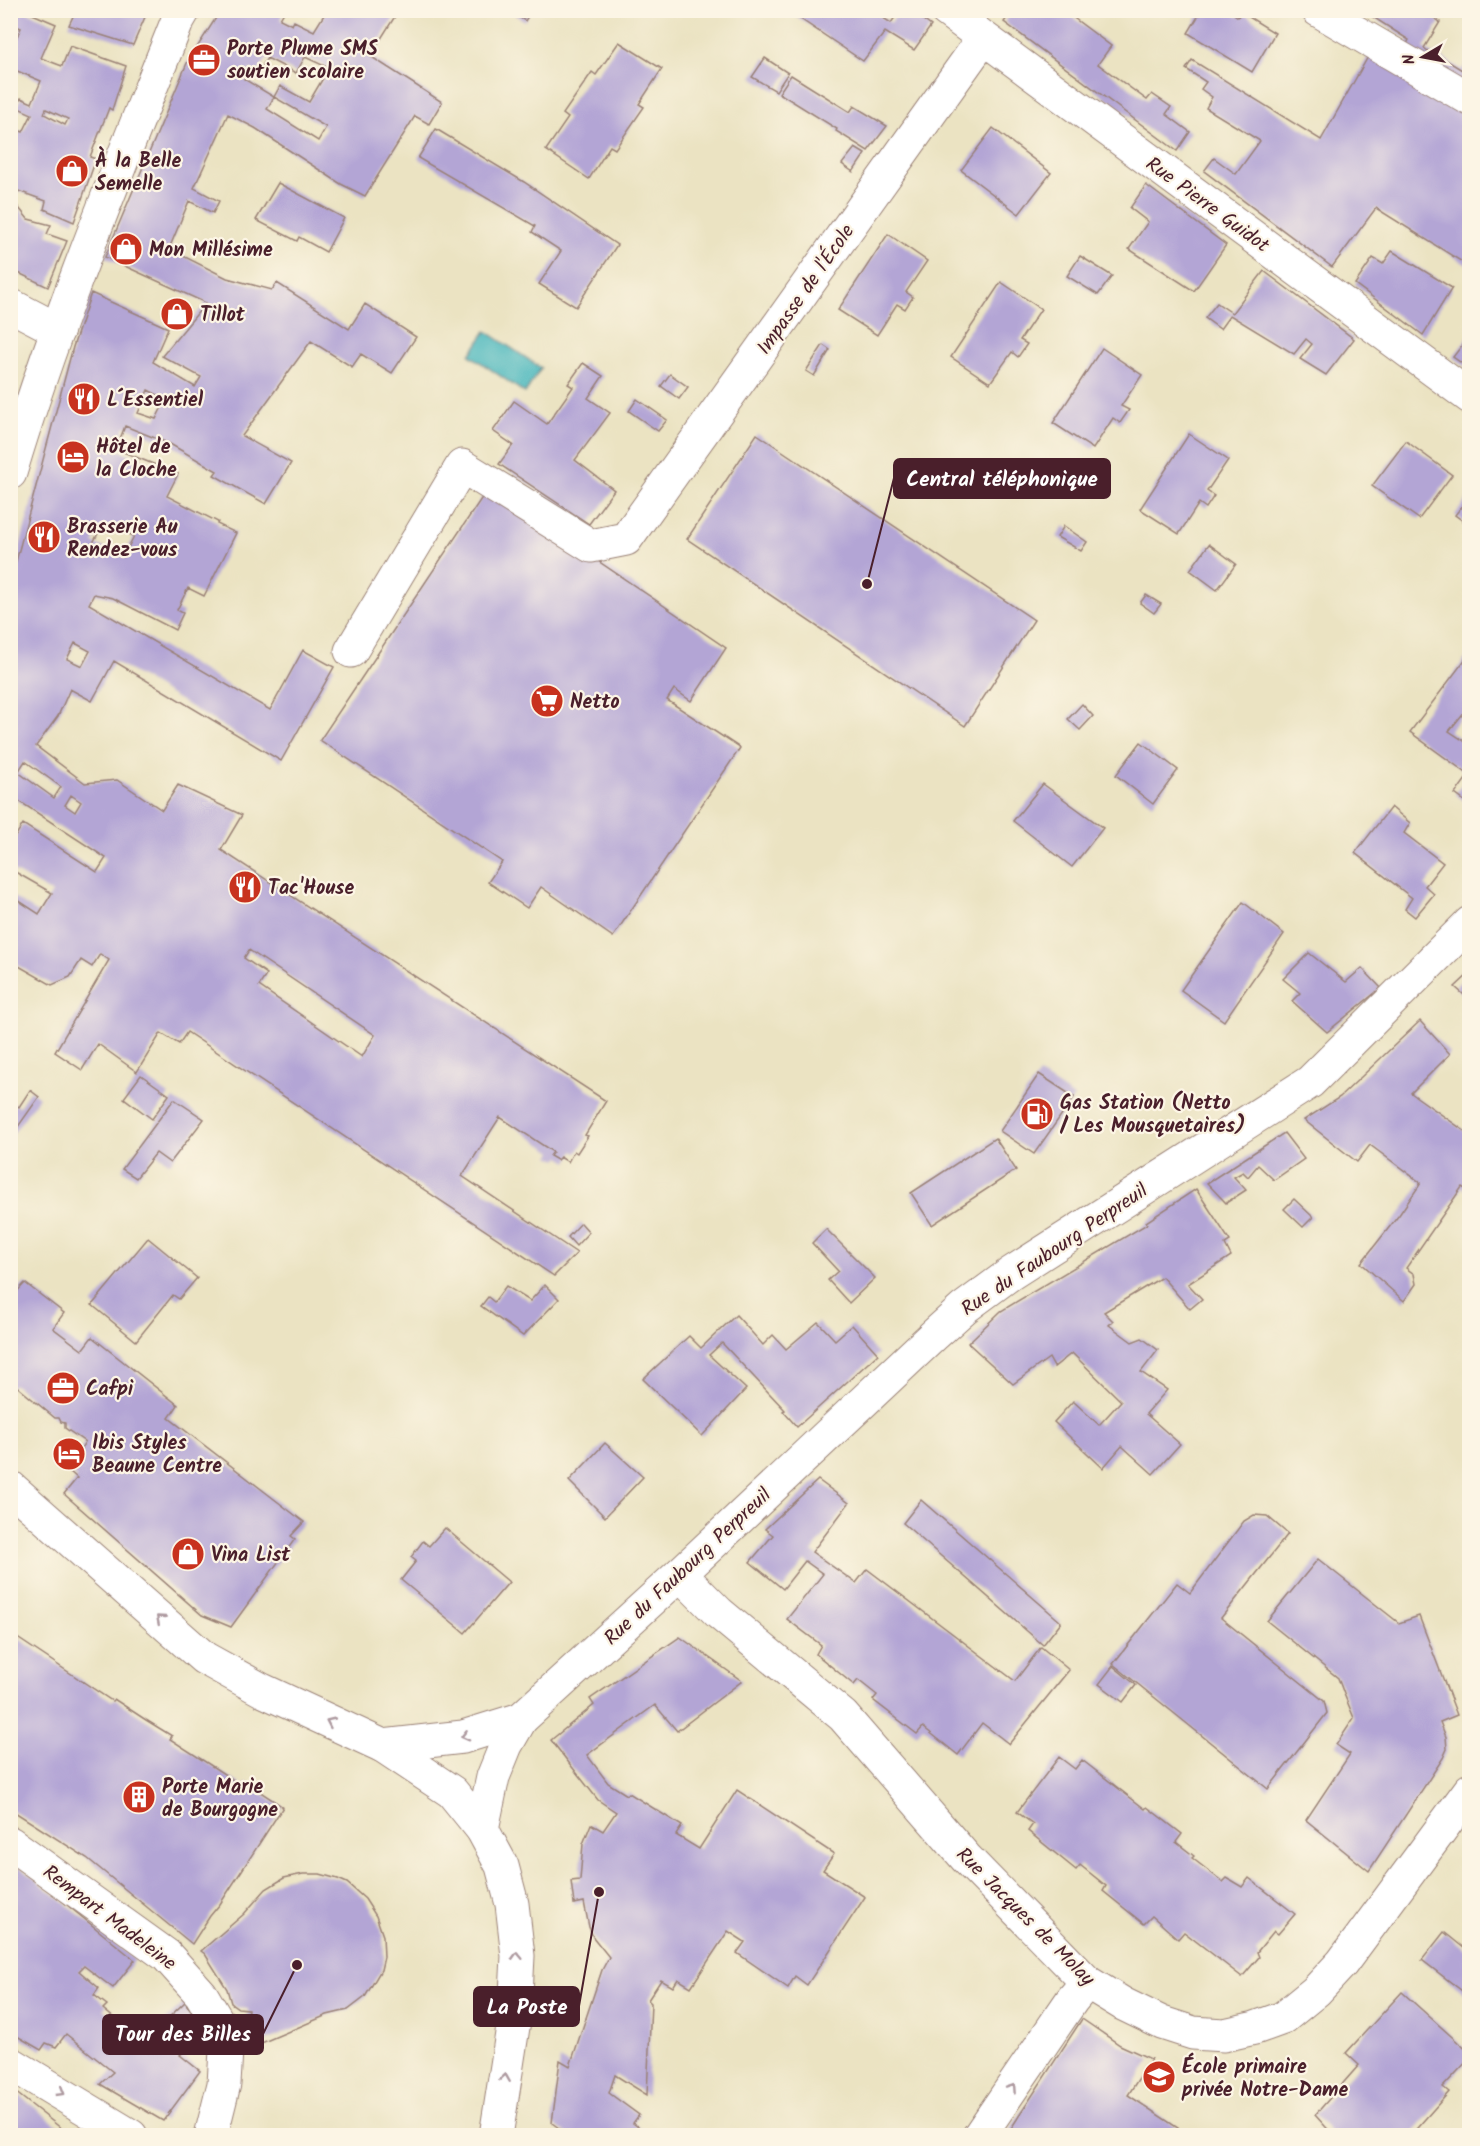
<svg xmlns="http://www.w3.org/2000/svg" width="1480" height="2146" font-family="Kalam,sans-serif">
	<rect width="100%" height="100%" fill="#fcf5e5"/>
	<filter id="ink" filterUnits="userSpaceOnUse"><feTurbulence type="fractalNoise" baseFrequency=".0167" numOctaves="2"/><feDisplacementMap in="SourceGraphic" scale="12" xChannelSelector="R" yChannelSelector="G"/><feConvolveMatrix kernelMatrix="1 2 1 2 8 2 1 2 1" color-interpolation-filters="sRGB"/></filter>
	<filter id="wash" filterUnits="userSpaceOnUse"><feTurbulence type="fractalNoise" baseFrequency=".008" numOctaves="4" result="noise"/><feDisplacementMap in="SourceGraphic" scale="24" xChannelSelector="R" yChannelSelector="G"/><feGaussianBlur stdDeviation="1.35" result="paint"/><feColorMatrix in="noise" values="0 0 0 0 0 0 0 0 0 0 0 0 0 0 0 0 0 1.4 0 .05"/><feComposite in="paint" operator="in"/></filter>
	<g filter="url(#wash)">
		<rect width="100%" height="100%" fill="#ebe3c2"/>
		<!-- water -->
		<polygon fill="#48b7bd" stroke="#496b74" stroke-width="1.5" points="486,331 541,368 525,393 470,355"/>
		<g id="blocks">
			<!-- building -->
			<g fill="#b3a5d5" fill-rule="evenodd">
				<path d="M17 10H23L56 24 41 58 62 66 70 46 126 66 112 110 109 108 90 157 96 159 74 222 44 209 46 201 10 188V127L23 132 32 114 16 107 21 98 32 103 41 81 10 68V52L21 28 11 24ZM46 109 68 119 65 125 44 114Z"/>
				<polygon points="71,10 148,10 133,45 69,25 75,12"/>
				<path d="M221 10H280L284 12 280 19 292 25 294 21 314 31 324 15 317 10H399L370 56 442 102 429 124 415 116 365 196 341 184 255 128 228 114 194 188 219 201 213 213 189 201 169 249 227 278 272 290 277 283 349 329 365 304 416 337 392 373 361 354 352 367 311 341 242 436 291 463 266 504 214 475 217 471 170 444 125 426 116 449 178 474 167 496 218 522 217 524 236 533 204 596 188 588 177 610 183 613 175 630 113 598 94 594 89 604 270 710 303 650 334 667 281 761 114 661 92 701 70 689 58 716 36 746 85 783 117 780 162 810 178 785 242 815 221 850 606 1101 585 1135 588 1136 577 1153 574 1151 568 1162 560 1157 557 1160 550 1156 553 1152 500 1117 462 1176 577 1253 554 1276 187 1032 179 1044 161 1033 137 1072 98 1044 82 1070 55 1052 109 960 100 954 92 967 81 960 70 977 52 985 10 961V895L39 914 52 893 10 869V838L13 840 23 824 97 872 106 858 16 799 10 808V584L73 347 91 293 168 328 153 362 195 387 201 377 162 356 206 303 105 257 187 63ZM305 57 329 68 309 102 280 86 274 97 326 127 318 141 267 109 274 97 244 79 250 69 257 74 267 58 296 73ZM148 390 166 399 156 419 138 413ZM101 528 112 532 114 528 134 536 123 557 93 543ZM75 643 90 651 82 666 67 659ZM25 761 61 787 54 798 18 772ZM71 795 81 802 75 812 65 805ZM249 950 375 1035 362 1057 259 986 267 974 244 958Z"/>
				<polygon points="508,10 532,10 525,21"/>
				<polygon points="787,10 871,10 891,23 900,10 910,10 931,26 914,50 885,32 863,61"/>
				<polygon points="1013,10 1063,10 1111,46 1098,64 1147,100 1152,94 1171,107 1166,114 1190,132 1177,151 1004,22"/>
				<polygon points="1202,10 1228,10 1238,17 1241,12 1275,33 1252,72 1188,33"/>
				<polygon points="1362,10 1422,10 1440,22 1424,48 1440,60 1441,57 1462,70 1470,59 1470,88 1404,50 1409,40"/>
				<polygon points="619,42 662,69 639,104 644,107 615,149 610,146 589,179 546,150 568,118 563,114 592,72 596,75"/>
				<polygon points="1369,55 1470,111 1470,261 1467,265 1376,208 1332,267 1204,171 1214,158 1236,174 1260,141 1206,108 1212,97 1201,89 1206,82 1186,69 1192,60 1321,140"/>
				<polygon points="765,58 788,73 776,91 752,77"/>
				<polygon points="791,75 850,112 854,106 887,126 868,151 836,131 837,129 779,93"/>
				<polygon points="993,128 1051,173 1019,214 961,170"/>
				<polygon points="436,129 524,182 617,245 576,307 539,284 561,251 532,232 535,226 418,158"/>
				<polygon points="855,148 865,154 853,172 842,164"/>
				<polygon points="278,183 344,218 326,252 299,237 297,241 256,220"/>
				<polygon points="1146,185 1226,245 1194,291 1129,249 1148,222 1130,208"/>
				<polygon points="10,197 28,219 51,225 47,234 67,241 48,287 10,269"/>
				<polygon points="888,234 927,261 906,292 913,297 905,309 897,304 877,335 838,310"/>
				<polygon points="1392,251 1452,288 1423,335 1355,284 1373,258 1383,264"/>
				<polygon points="1080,256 1112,276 1098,295 1067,276"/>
				<polygon points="1264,271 1354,339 1326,375 1300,359 1312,344 1306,339 1294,354 1230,315 1220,329 1205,318 1217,303 1232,313"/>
				<polygon points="1001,282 1041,309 1020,340 1027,344 1018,357 1012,352 990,383 951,357"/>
				<polygon points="1470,335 1470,369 1453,357"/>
				<polygon points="823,345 830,350 814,376 806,371"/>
				<polygon points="1102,348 1142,375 1121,406 1129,410 1120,423 1113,418 1093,449 1053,423"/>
				<polygon points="583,363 603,376 588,398 610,413 575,460 614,490 589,524 499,464 513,445 493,431 514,401 547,424 573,387 568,384"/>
				<polygon points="670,374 688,387 679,399 661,386"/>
				<polygon points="637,399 667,420 658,431 629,411"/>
				<polygon points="757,434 1034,620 965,726 687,539"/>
				<polygon points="1189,434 1228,460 1207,491 1214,496 1206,508 1199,503 1179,534 1140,509"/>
				<polygon points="1406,441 1452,475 1419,519 1372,486"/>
				<polygon points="489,487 726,648 691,701 674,689 667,700 740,748 613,937 541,887 527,908 488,882 502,862 320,740"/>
				<polygon points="1470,496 1470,526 1455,515"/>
				<polygon points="1064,526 1087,542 1081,551 1057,537"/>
				<polygon points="1209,544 1236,564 1217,590 1190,570"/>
				<polygon points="1146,595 1161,604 1154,613 1140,603"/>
				<polygon points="1470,653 1470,705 1449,731 1470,745 1470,805 1455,794 1469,775 1410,732"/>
				<polygon points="1082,704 1093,716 1080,730 1068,719"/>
				<polygon points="1141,742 1178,770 1153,804 1116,775"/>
				<polygon points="1043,784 1103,828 1072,867 1013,821"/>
				<polygon points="1391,807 1410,823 1404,833 1443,863 1425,886 1434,894 1415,917 1405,909 1412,898 1355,853"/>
				<polygon points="1243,902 1284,934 1224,1021 1181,990"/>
				<polygon points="1309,953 1346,982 1362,968 1381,988 1327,1032 1292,1001 1300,993 1283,979"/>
				<polygon points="1470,973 1470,1000 1455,987"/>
				<polygon points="1420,1021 1450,1054 1411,1093 1470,1135 1470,1192 1462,1187 1406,1268 1414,1274 1416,1284 1404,1301 1361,1263 1399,1215 1421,1183 1370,1145 1357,1162 1304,1120 1340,1097"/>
				<polygon points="1039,1074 1074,1097 1034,1154 1000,1131"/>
				<polygon points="141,1075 169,1095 152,1119 124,1098"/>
				<polygon points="30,1090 39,1097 10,1138 10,1101 19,1107"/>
				<polygon points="174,1099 204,1119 170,1163 156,1153 136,1178 122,1169"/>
				<polygon points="1284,1133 1304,1159 1274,1180 1258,1165 1248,1177 1243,1172 1234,1177 1246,1190 1226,1203 1207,1183"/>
				<polygon points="995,1138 1016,1170 932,1225 911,1193"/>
				<polygon points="1196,1189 1230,1241 1225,1244 1231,1256 1188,1284 1202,1299 1190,1309 1162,1277 1104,1312 1113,1321 1109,1325 1132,1342 1142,1338 1158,1350 1141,1372 1167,1390 1146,1414 1180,1444 1153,1474 1122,1446 1103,1468 1054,1422 1073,1401 1099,1425 1121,1401 1072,1353 1054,1367 1049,1358 1013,1384 968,1343 1001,1311 1147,1224 1146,1222"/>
				<polygon points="1294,1199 1313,1217 1303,1227 1284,1209"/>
				<polygon points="581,1223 589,1232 576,1246 568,1237"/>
				<polygon points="826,1229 875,1278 849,1303 828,1280 838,1271 812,1243"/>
				<polygon points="148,1238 197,1278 179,1299 173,1295 136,1341 92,1305"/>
				<polygon points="25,1283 64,1313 53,1328 82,1350 92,1337 178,1405 169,1418 304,1522 291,1536 295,1539 231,1627 202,1615 64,1494 77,1478 68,1470 85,1442 65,1428 65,1423 61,1422 59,1418 55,1418 14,1384 10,1388 10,1299"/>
				<polygon points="545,1285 559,1299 523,1336 481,1306 488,1297 494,1302 506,1286 530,1301"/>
				<polygon points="736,1315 763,1345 773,1335 786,1349 818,1322 835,1340 852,1325 878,1354 797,1427 783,1411 785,1410 722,1343 709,1355 746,1389 702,1436 643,1379 689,1336 701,1348"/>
				<polygon points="605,1443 643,1477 605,1517 569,1481"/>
				<polygon points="818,1480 849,1503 812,1552 856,1583 867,1569 1015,1681 1041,1647 1069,1670 1009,1744 982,1723 958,1755 923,1727 917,1734 873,1700 877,1695 858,1680 854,1685 816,1654 821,1645 787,1619 823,1574 805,1561 783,1589 750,1562 773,1535 765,1529"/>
				<polygon points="921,1500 1061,1622 1043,1645 903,1523"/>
				<polygon points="1254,1515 1267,1516 1288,1534 1221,1618 1324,1701 1327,1713 1268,1789 1113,1664 1177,1583 1190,1593 1244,1521"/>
				<polygon points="445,1528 509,1582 465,1633 401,1580 416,1561 411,1557 423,1541 429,1546"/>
				<polygon points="1318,1559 1399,1623 1419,1616 1457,1715 1440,1722 1446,1737 1447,1749 1443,1758 1369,1871 1306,1820 1350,1754 1336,1745 1354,1718 1344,1694 1338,1678 1267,1621"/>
				<polygon points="10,1633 112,1701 114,1699 146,1720 172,1736 170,1739 244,1787 247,1783 283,1807 220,1904 210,1916 192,1944 87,1858 10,1809"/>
				<polygon points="680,1637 742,1681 677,1731 655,1705 587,1755 608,1783 627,1795 629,1793 682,1826 676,1835 699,1849 737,1790 834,1854 823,1870 865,1897 807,1985 795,1976 788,1988 737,1953 745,1942 728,1931 691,1987 678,1979 673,1987 661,1980 648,2000 651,2003 647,2095 615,2075 609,2093 639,2115 633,2123 650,2136 570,2136 552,2123 560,2060 570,2066 602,1970 609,1957 593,1937 589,1927 584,1902 574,1904 571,1881 580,1880 583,1844 591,1824 603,1831 616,1812 598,1800 551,1740 594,1705 590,1699"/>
				<polygon points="1113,1666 1136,1685 1123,1702 1099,1684"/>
				<polygon points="1059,1757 1075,1769 1082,1760 1145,1809 1147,1807 1182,1834 1176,1842 1194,1856 1192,1858 1223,1882 1227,1878 1242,1887 1249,1878 1295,1914 1278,1934 1274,1931 1257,1952 1259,1957 1242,1977 1184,1932 1178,1939 1152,1916 1144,1924 1103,1891 1106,1886 1080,1865 1076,1870 1028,1831 1033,1824 1017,1812"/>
				<polygon points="10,1862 25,1871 135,1960 113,1988 84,1966 79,1971 99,1988 94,1995 107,2005 103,2009 143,2042 185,2002 204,2031 180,2055 200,2071 163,2121 100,2084 113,2072 66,2034 56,2047 46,2043 41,2050 10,2032"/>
				<polygon points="303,1874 320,1874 338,1879 347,1883 365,1899 376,1916 383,1936 384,1957 381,1970 365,1997 348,2010 327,2015 245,2050 248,2009 238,2008 231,2003 227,1989 205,1954 201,1951 244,1914 266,1889 284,1878"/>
				<polygon points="1444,1932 1470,1953 1470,1997 1422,1960"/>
				<polygon points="1402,1992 1470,2053 1470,2058 1443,2087 1449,2092 1410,2136 1334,2136 1315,2115 1359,2065 1346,2053"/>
				<polygon points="1082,2019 1120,2045 1151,2059 1128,2095 1190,2136 1010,2136 1008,2133"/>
				<polygon points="10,2088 71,2136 10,2136"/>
			</g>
		</g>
	</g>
	<g filter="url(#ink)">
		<use href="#blocks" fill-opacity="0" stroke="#9a8176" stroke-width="1.5"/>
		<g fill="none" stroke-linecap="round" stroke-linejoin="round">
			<defs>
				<g id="minor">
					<polyline points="946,10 1470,397"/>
					<polyline points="1318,10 1470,99"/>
					<polyline points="10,305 58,330"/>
					<polyline points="351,651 462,466 591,546 626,539 983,39"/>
					<polyline points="680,1574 719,1613 843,1716 966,1858 1087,1982 1123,2004 1162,2023 1193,2033 1224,2035 1255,2028 1283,2018 1316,1991 1342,1963 1470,1790"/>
					<polyline points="10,1843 166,1955 201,1994 220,2026 226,2050 224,2084 211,2136"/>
					<polyline points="10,2063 131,2136"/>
					<polyline points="979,2136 1072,2000 1087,1982"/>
				</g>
				<g id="major">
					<path d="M10 473C56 319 118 171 177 22L184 10"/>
					<polyline points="10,1487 204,1658 262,1690 383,1746 452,1792 482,1829 502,1866 512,1904 518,1956 515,2014 496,2136"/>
					<polyline points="383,1746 463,1737 521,1719"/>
					<polyline points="482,1829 493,1777 506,1745 521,1719 680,1574 933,1336 964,1308 1010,1274 1310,1082 1470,923"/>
				</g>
			</defs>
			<!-- minor casing -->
			<use href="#minor" stroke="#9a8176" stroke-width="35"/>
			<!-- major casing -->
			<use href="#major" stroke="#9a8176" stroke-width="35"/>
			<!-- minor -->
			<use href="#minor" stroke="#fff" stroke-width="33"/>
			<!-- major -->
			<use href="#major" stroke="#fff" stroke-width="33"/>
		</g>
		<!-- one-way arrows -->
		<defs><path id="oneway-chevron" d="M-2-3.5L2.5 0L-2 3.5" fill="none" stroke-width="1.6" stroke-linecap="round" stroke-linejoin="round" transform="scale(1.5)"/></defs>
		<g stroke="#ae9aa0">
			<use href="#oneway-chevron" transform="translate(160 1619) rotate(-139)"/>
			<use href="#oneway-chevron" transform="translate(330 1722) rotate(-155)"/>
			<use href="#oneway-chevron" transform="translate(465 1736) rotate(166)"/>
			<use href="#oneway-chevron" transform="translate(517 1956) rotate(-92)"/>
			<use href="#oneway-chevron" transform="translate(505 2078) rotate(-81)"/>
			<use href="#oneway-chevron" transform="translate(1012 2088) rotate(-56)"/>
			<use href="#oneway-chevron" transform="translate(61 2092) rotate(31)"/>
		</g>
	</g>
	<!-- icons -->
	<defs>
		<symbol id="office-disc" viewBox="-11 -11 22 22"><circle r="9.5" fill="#c8321e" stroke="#fcf5e5"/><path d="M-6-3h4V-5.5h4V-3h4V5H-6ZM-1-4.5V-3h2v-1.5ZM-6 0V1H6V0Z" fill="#fff"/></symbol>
		<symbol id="shop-disc" viewBox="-11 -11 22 22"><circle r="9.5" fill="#c8321e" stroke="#fcf5e5"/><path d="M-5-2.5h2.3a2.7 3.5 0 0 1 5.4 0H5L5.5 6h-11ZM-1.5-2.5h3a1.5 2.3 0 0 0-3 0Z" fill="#fff"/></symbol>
		<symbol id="restaurant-disc" viewBox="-11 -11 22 22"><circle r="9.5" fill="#c8321e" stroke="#fcf5e5"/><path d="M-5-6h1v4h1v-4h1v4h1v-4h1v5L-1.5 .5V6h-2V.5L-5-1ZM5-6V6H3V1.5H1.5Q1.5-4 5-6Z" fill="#fff"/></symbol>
		<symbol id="hotel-disc" viewBox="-11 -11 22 22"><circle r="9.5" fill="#c8321e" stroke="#fcf5e5"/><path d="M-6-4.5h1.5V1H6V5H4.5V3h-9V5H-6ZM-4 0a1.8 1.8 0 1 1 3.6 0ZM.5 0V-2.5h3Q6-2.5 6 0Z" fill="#fff"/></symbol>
		<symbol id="supermarket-disc" viewBox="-11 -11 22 22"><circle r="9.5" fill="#c8321e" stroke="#fcf5e5"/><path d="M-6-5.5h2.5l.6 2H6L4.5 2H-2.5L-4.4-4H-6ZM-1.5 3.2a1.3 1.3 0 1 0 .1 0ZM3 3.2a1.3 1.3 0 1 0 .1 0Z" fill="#fff"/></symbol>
		<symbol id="fuel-disc" viewBox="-11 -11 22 22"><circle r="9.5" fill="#c8321e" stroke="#fcf5e5"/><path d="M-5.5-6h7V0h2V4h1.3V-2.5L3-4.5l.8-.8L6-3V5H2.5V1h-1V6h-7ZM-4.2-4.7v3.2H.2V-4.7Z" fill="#fff"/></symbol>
		<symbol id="building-disc" viewBox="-11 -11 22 22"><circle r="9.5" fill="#c8321e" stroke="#fcf5e5"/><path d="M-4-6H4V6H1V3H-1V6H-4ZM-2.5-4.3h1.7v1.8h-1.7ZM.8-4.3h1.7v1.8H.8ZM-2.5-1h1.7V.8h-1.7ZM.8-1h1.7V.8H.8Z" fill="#fff"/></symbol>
		<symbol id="school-disc" viewBox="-11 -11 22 22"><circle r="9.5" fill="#c8321e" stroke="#fcf5e5"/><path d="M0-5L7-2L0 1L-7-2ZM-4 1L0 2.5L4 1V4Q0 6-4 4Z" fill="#fff"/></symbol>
	</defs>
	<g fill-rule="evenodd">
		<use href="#office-disc" x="185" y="41" width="38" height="38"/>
		<use href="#shop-disc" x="53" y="152" width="38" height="38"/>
		<use href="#shop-disc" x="107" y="230" width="38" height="38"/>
		<use href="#shop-disc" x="158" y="295" width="38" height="38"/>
		<use href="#restaurant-disc" x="65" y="380" width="38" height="38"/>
		<use href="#hotel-disc" x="54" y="438" width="38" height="38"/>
		<use href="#restaurant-disc" x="25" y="518" width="38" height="38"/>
		<use href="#supermarket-disc" x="528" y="682" width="38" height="38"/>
		<use href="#restaurant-disc" x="226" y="868" width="38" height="38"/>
		<use href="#fuel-disc" x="1018" y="1095" width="38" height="38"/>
		<use href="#office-disc" x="44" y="1369" width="38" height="38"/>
		<use href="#hotel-disc" x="50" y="1435" width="38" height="38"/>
		<use href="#shop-disc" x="169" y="1535" width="38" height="38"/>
		<use href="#building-disc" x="120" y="1778" width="38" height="38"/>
		<use href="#school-disc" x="1140" y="2058" width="38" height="38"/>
	</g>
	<g text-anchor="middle" stroke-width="4.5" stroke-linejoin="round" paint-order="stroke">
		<!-- poi labels -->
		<g font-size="20" font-weight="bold" fill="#4a1f2b" stroke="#fcf5e5" text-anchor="start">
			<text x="227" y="55">Porte Plume SMS<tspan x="227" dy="23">soutien scolaire</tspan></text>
			<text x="95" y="167">À la Belle<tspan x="95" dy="23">Semelle</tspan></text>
			<text x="149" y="256">Mon Millésime</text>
			<text x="200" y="321">Tillot</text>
			<text x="107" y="406">L´Essentiel</text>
			<text x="96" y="453">Hôtel de<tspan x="96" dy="23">la Cloche</tspan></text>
			<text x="67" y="533">Brasserie Au<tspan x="67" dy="23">Rendez-vous</tspan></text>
			<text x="570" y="708">Netto</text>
			<text x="268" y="894">Tac'House</text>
			<text x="1060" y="1109">Gas Station (Netto<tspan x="1060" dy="23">/ Les Mousquetaires)</tspan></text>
			<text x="86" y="1395">Cafpi</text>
			<text x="92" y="1449">Ibis Styles<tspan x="92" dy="23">Beaune Centre</tspan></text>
			<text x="211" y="1561">Vina List</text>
			<text x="162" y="1793">Porte Marie<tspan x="162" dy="23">de Bourgogne</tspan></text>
			<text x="1182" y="2073">École primaire<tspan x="1182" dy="23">privée Notre-Dame</tspan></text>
		</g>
		<!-- street labels -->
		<g font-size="20" fill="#4a1f2b" stroke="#fcf5e5">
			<text transform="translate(1208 204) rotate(36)" y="7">Rue Pierre Guidot</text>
			<text transform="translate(805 289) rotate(-55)" y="7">Impasse de l'École</text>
			<text transform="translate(1054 1249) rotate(-34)" y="7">Rue du Faubourg Perpreuil</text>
			<text transform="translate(687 1566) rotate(-43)" y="7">Rue du Faubourg Perpreuil</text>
			<text transform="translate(1026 1916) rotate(45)" y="7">Rue Jacques de Molay</text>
			<text transform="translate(110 1917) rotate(37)" y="7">Rempart Madeleine</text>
		</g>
	</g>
	<!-- callouts -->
	<path fill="none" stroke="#4a1f2b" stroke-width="2" d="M867 584L894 478M599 1892L579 2006M297 1965L263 2034"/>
	<g fill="#4a1f2b" stroke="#fcf5e5" stroke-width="2">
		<circle cx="867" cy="584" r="6"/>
		<circle cx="599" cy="1892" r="6"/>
		<circle cx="297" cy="1965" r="6"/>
	</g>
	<g fill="#4a1f2b" stroke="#4a1f2b" stroke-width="2">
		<rect x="894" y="459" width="216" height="39" rx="6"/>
		<rect x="474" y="1987" width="105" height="39" rx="6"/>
		<rect x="103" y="2015" width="160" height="39" rx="6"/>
	</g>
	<g font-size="21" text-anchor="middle" font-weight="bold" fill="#fff">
		<text x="1002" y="486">Central téléphonique</text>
		<text x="527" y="2014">La Poste</text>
		<text x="183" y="2041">Tour des Billes</text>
	</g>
	<!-- margin -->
	<rect width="1480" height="2146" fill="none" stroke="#fcf5e5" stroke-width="36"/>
	<!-- north arrow -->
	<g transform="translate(1423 57) rotate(260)" stroke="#fcf5e5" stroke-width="4.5" paint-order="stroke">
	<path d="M0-4.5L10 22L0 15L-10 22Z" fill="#4a1f2b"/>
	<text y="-9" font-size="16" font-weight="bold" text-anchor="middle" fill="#4a1f2b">N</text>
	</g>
</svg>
